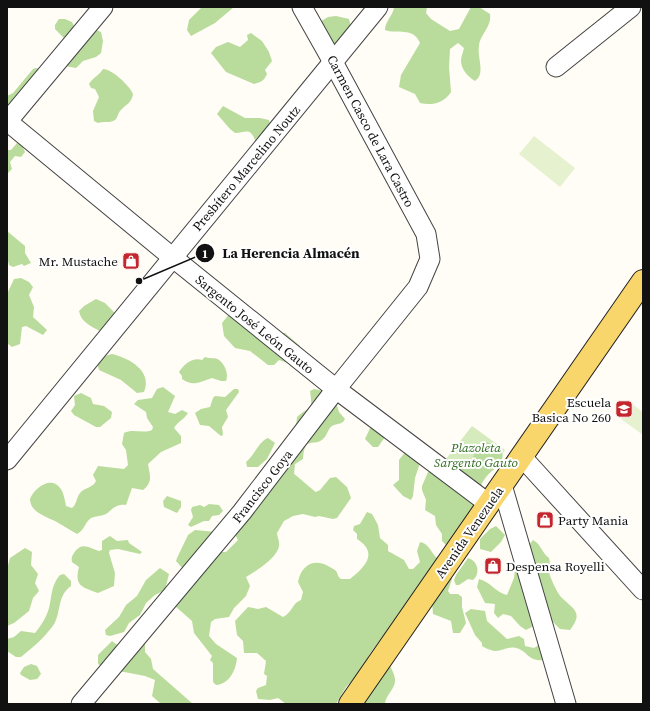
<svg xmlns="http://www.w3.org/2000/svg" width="650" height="711" font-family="'Source Serif 4',serif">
	<rect width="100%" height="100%" fill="#fffdf5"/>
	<!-- green -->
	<polygon fill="#d5ebbd" points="472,426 505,450 480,486 446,459"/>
	<!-- forest -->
	<g fill="#b9dc9c">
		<polygon points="202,7 234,7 215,23 191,36 187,30 189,20"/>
		<path d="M394 7H427L426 13 431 19 450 31 459 29 471 7H479L490 14C492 27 480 34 479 46 477 58 486 74 475 81 468 77 461 69 461 61 461 57 463 52 464 48L458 43 450 49 449 67 451 92C444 103 432 106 420 103L415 94 399 87 401 75 420 43C413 26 397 35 385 30 385 21 393 16 394 7Z"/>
		<polygon points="336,16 349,19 351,27 326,61 319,59 318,23 328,17"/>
		<polygon points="59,19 65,19 72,22 74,26 71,32 94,29 101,32 103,41 101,53 96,57 83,61 76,68 65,66 64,38 55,29 55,25"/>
		<path d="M251 33 262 41 269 52 272 61 265 70 267 74C264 81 261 82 254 84L226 72 211 53 216 47 228 42 240 47 248 40 247 35Z"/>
		<polygon points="36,68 41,69 7,117 7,96 13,93 33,69"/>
		<path d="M103 69C112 69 129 85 133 94 132 103 125 105 120 111 117 115 118 119 113 121 109 123 103 121 98 123L94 121 93 111 99 97 95 89 91 88 89 84C93 77 99 76 103 69Z"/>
		<path d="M223 106 245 118H260L269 120 270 124 255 140C250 127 245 133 235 133L230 129 217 114Z"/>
		<polygon points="17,143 21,143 25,152 21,157 15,156 10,162 12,169 7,174 7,150 11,150"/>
		<polygon points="7,231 25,246 25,253 31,263 24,266 22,264 13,267 9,265 7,257"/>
		<polygon points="21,278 29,282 33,287 29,295 34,307 33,317 47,330 43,335 26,326 22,327 20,344 12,347 7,343 7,294 14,279"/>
		<path d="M96 299 105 303 118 316 101 332C92 326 81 323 79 311L84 306Z"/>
		<polygon points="254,311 262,316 264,322 278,333 285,333 300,346 299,358 293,365 279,360 274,365 268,365 250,351 235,348 224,336 222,323 231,312"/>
		<path d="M112 354C129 358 153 371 144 392L137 393 121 380 99 370 97 363 105 356Z"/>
		<path d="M205 357C210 359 215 357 219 360 225 364 229 375 226 381H221L212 378C200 382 193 387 182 379V376L179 372C184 364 193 357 202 360Z"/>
		<path d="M163 387 175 396 168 412 175 414 182 410 188 413C184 420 178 421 174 428L181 436V443L161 452 148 464C150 476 153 482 143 490L132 488 126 505C116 504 113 509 106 514 102 516 96 516 91 518 85 522 84 531 77 534 71 531 66 527 60 524 50 517 30 514 30 499 35 487 53 474 62 491 64 495 65 501 66 506L72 508C77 504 76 498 80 493 85 487 93 488 96 481L93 475 98 466 124 469 128 465 126 450 122 444 124 433C133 428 143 434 152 430L153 427 147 418 146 412 134 404 138 400 152 398 157 389Z"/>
		<polygon points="234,389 238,389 239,392 226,410 228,417 222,427 223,435 221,436 209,426 200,425 195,413 201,409 210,407 213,398 215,396 225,397"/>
		<path d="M314 389 333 393 339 412 345 419 343 422C340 424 336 424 334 425 328 427 328 434 324 438 314 449 305 433 303 459L295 464 294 474C296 475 314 491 316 492L320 490 330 478 336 477 347 487 351 498 337 518 333 519 319 516 315 517 303 514 293 516 284 521 277 533C277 536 279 540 279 543 281 556 256 571 246 577L250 586 246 596 234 608 229 617 215 619 211 622 209 636 216 644 237 658C236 669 230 684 216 685L213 682V663L210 660 212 656 194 633 192 621 175 606 183 569 176 561 177 558 188 535 195 530 216 532 222 552H226L238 540 233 531 296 427 297 417C311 404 313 413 310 391Z"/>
		<polygon points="81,393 91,398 93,404 104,406 112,412 111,418 100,427 96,427 74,415 71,411 75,405 74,396"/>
		<polygon points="371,426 385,437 378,447 373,447 365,439"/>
		<path d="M268 438 275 443 267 459 258 467H247L246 462C255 455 258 442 268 438Z"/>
		<path d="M486 442 499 446C512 466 486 468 481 486L484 493 449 548 442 541V534L436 525 435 516 425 510 426 500 422 490V486L428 472 431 471 462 473 461 469C464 465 470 462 473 457 477 449 475 445 486 442Z"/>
		<polygon points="406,451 420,463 415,478 413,496 411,500 403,496 393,485 399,480 399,460"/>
		<polygon points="167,496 181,501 181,507 177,513 164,507 163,501"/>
		<polygon points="209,504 219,505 223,511 219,515 212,516 209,521 204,521 191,527 188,525 193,517 191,510 192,507 200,505 204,507"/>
		<path d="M367 512 372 514 378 525 380 538 388 545V551L404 560 409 569H413L420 562 417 551 420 542C428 543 431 552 436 557 439 560 444 562 448 564L452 579 448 591 450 594H458L462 597V607L466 623 460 633H453L451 621 433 614 432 602 383 636 369 655 367 665 346 687 336 704H286L278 698 270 700 258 699 256 691 258 688 266 685 267 676 264 674 266 661 257 653H244L243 641 237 635 235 621 248 607 258 609 266 607 283 617C292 613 292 603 301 600L303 592 298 582C301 566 313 558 328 566 330 567 334 569 336 571 338 574 337 576 341 579H350C365 567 379 553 357 539V534L353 530 354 526 360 524Z"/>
		<polygon points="496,526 505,535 501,542 491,552 480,549 480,539 490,529"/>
		<path d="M110 536 117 541 128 540 129 543 142 552 140 554 118 549 110 550 109 553 115 573 114 586 98 593C82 587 74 586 79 567L72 562C71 558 72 556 74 553 82 541 89 548 99 551L102 550V541Z"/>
		<path d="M533 540C541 544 542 553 549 558 551 564 548 570 550 576 553 583 557 593 562 598 575 610 583 613 570 630L560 629 549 618 526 630 520 626 511 616 503 614 498 618 494 613 495 604 485 603 477 587 479 579C491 582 496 593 507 595L514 578 516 561Z"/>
		<polygon points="25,548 32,552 31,565 38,574 35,583 39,591 33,598 29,611 14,623 7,626 7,569 10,558"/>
		<path d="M468 558C478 561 481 573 473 580L468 579 459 585H456L454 580 456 575Z"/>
		<polygon points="160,568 169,574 165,590 155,595 146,603 140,615 129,623 124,632 110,636 106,635 105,630 119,617 126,605 137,596 146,580"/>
		<path d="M64 574 71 581V586C56 596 62 615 52 627 43 639 32 648 21 657H16L7 651V639L14 637 21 631 35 633C41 626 47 616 49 608 52 596 51 585 60 575Z"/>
		<path d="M471 609 485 611 487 621 507 639 519 636 524 639 525 646 534 648 545 641 544 660C528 662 528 651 516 648 508 646 502 651 494 651 490 650 485 648 482 646V643L475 635 465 613Z"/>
		<polygon points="112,641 120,647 104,668 98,664 98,655"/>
		<polygon points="145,642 145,652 151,659 153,669 193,704 168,704 160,703 152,696 155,680 145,676 119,671"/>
		<path d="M389 662C390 667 396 676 395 681 395 689 385 696 385 704H351Z"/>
		<polygon points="31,664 37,666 41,674 37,679 30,680 21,675 20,673 24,667"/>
	</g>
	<!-- pitch -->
	<g fill="#e6f2cf">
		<polygon points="534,136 575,168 560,187 519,154"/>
		<polygon points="632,404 643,412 643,435 621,419"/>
	</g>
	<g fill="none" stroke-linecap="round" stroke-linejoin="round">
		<defs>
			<g id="minor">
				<polyline points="556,67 631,7"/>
				<polyline points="7,121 172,257 336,389 489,504"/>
				<polyline points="7,122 103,7"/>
				<polyline points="522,457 643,590"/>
				<polyline points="7,460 378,7"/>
				<polyline points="502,485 566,704"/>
				<polyline points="81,704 242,512 336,389 418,287 430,259 426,234 333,62 302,7"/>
			</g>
			<polyline id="major" points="350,704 643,281"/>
		</defs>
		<!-- minor casing -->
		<use href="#minor" stroke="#444" stroke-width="21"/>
		<!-- major casing -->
		<use href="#major" stroke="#222" stroke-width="24"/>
		<!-- minor -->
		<use href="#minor" stroke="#fff" stroke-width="19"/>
		<!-- major -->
		<use href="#major" stroke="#f9d66b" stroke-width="22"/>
	</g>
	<!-- icons -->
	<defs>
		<symbol id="shop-square" viewBox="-11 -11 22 22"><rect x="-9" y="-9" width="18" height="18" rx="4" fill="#c4262e" stroke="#fff"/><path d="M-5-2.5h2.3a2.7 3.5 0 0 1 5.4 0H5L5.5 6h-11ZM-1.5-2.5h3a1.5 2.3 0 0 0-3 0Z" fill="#fff"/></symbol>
		<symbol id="school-square" viewBox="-11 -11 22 22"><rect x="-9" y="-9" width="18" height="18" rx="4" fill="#c4262e" stroke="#fff"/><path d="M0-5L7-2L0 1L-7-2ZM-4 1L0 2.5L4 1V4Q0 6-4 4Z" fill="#fff"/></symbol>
	</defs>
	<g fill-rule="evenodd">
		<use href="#shop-square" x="121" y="251" width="20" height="20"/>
		<use href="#school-square" x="614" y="399" width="20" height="20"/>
		<use href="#shop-square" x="535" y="510" width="20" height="20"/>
		<use href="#shop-square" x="483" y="556" width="20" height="20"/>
	</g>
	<g text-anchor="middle" stroke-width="4" stroke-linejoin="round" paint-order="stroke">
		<!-- street labels -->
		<g font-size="13" fill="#111" stroke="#fff">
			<text transform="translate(371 131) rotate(62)" y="5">Carmen Casco de Lara Castro</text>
			<text transform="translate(246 168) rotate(-50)" y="5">Presbítero Marcelino Noutz</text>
			<text transform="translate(255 324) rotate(39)" y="5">Sargento José León Gauto</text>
			<text transform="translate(262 486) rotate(-52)" y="5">Francisco Goya</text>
			<text transform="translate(469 532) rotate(-55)" y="5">Avenida Venezuela</text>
		</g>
		<!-- poi labels -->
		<g font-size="13" fill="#111" stroke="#fff" text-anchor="end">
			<text x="118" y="266">Mr. Mustache</text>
			<text x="611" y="407">Escuela<tspan x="611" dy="15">Basica No 260</tspan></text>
			<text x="558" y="525" text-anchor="start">Party Mania</text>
			<text x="506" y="571" text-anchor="start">Despensa Royelli</text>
		</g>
		<!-- park labels -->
		<g font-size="13" font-style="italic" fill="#2f6b1f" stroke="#fff">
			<text x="476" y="452">Plazoleta<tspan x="476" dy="15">Sargento Gauto</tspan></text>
		</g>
	</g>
	<!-- callouts -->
	<path fill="none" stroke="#111" stroke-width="1.5" d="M139 281L205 253"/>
	<g fill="#111" stroke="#fff" stroke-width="1.5">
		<circle cx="139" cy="281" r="4"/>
		<circle cx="205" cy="253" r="10"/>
	</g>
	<g font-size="12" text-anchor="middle" font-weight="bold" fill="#fff">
		<text x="205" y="258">1</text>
	</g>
	<g font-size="14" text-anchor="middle" font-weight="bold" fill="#111" stroke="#fff" stroke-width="4" stroke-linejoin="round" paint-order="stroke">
		<text x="291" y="258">La Herencia Almacén</text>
	</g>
	<!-- border -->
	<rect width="650" height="711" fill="none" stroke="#111111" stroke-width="16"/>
</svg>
